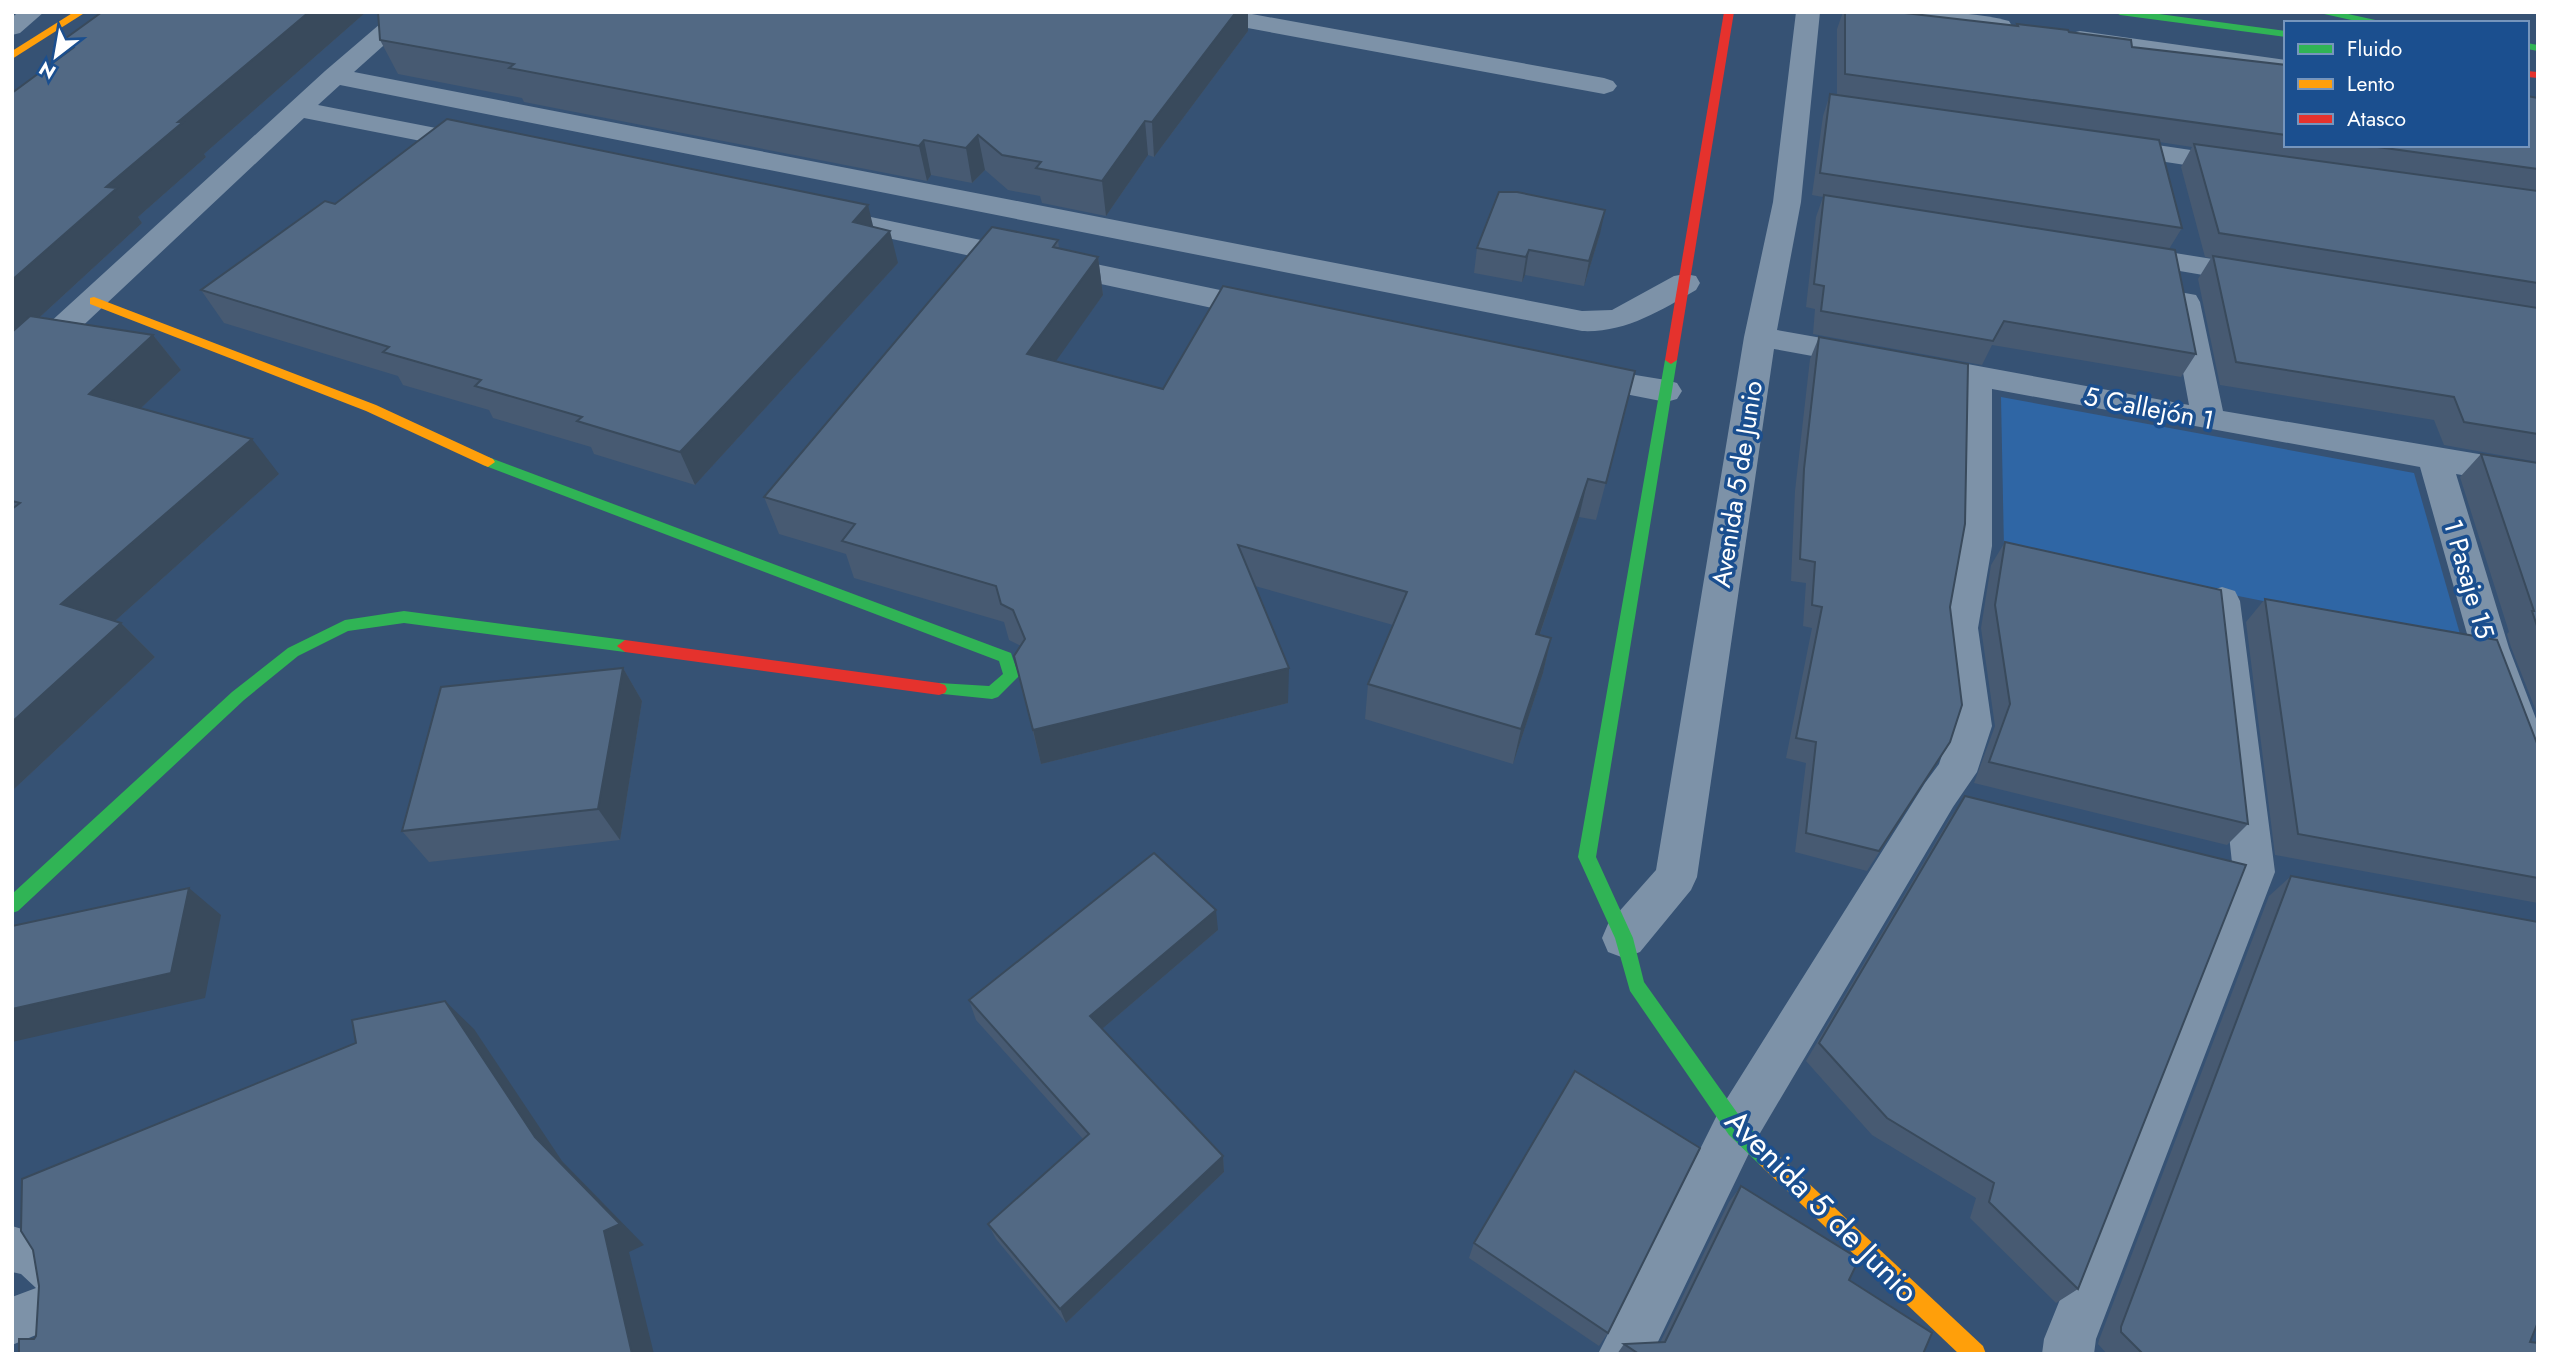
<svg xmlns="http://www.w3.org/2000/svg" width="2550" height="1366" font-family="Jost,sans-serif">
	<rect width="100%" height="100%" fill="#365274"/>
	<!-- green -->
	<polygon fill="#2f66a5" points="2001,397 2414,473 2462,641 2004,549"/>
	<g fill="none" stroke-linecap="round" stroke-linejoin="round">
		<!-- lane -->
		<g fill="#7d92a8" fill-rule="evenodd">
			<polygon points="19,12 44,12 20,33 12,35 12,17"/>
			<path d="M12 1226C93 1249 85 1281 83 1354H35L36 1335 12 1345V1297L36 1288 21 1274 12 1272Z"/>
		</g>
		<!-- street -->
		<g fill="#7d92a8" fill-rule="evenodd">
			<path d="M394 12H421L354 72 1582 311 1612 310 1674 276 1685 274 1696 276 1700 283 1696 290C1660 311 1625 333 1582 331L340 85 318 105 477 136 487 138 491 144 487 150 477 152 304 118 23 382 12 385V357L325 71Z"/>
			<polygon points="1187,12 1241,12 1604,78 1613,81 1617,86 1613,91 1604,94 1199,19 1190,17"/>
			<polygon points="1796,12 1820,12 1801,202 1777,330 1867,346 1878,349 1883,356 1878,363 1867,366 1774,349 1697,877 1691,890 1640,952 1624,958 1608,952 1602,938 1608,924 1656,870 1744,337 1773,202"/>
			<path d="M1919 12C1949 12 1979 13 2009 21L2012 26 2009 31C1992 35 1929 27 1919 12Z"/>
			<polygon points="2080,31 2286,60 2286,76 2071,43 2068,38 2071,33"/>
			<polygon points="2110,138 2238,157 2248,159 2252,165 2248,171 2238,173 2100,152 2096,146 2100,140"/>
			<polygon points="823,207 1268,300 1279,303 1283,310 1279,317 1268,320 813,222 809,216 813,210"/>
			<polygon points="2125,245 2256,266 2267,269 2271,275 2267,281 2256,284 2115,260 2110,254 2115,248"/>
			<polygon points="2185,293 2196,295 2200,302 2223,411 2538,464 2538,488 2456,474 2509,648 2538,724 2538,795 2524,790 2518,778 2471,648 2420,467 1992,389 1992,546 1978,628 1992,726 1977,772 1953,807 1753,1145 1652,1354 1598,1354 1719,1111 1925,783 1939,764 1952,726 1940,628 1956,546 1960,383 1940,378 1935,371 1940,364 1951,361 2189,405 2170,302 2174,295"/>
			<polygon points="1580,366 1666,380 1677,383 1682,391 1677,399 1666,402 1569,383 1564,376 1569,369"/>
			<polygon points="2222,587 2235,591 2240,601 2275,872 2096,1339 2094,1354 2042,1354 2044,1339 2233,872 2204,601 2209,591"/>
		</g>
		<!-- fast -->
		<g fill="#30b455" fill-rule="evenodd">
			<polygon points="2115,12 2144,12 2286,31 2286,37 2120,15"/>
			<polygon points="2315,12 2339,12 2389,23 2365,23"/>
			<polygon points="2527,43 2538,45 2538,51 2527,49"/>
			<polygon points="1671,356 1677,360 1596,857 1633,938 1644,982 1743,1121 1774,1151 1777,1158 1774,1165 1767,1168 1760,1165 1729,1135 1630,991 1615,938 1578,857 1665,360"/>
			<polygon points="488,457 1011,653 1019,676 998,697 992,699 933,693 931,689 933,685 939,683 989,686 1003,674 999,661 483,465 481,462"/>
			<polygon points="404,611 625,640 633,646 625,652 404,623 348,631 298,656 244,700 18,911 12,913 12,894 232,692 288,648 345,620"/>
		</g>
		<!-- slow -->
		<g fill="#ff9f0a" fill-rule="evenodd">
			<polygon points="74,12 86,12 12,59 12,51"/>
			<polygon points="94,297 376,405 493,459 495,462 488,467 483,465 366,411 90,304 90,298"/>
			<polygon points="1767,1148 1774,1151 1983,1346 1986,1354 1959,1354 1760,1165 1757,1158 1760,1151"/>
		</g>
		<!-- jam -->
		<g fill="#e5322d" fill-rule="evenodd">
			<polygon points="1724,12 1734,12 1677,360 1671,364 1665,360"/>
			<polygon points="2527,71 2538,72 2538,78 2527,77"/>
			<polygon points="625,640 939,683 945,685 947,689 945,693 939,695 625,652 617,646"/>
		</g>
	</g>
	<!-- wall -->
	<g fill="#475a72">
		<polygon points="102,12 366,12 204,154 206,157 138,217 142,223 40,317 153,335 181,370 141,408 279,474 115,621 121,623 155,657 12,791 12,93 62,56 55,46"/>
		<polygon points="1843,12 1896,12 2016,26 2017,24 2069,32 2132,47 2286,65 2286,145 2527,145 2538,98 2538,462 2444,445 2434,420 2220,385 2198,279 2211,258 2205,257 2181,167 2192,147 2159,142 2182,228 2169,249 2196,354 2181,377 1992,345 1982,365 1813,334 1815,309 1806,307 1816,217 1823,197 1812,195 1823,116 1830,94 1837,95 1837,29"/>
		<polygon points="1248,31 1154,157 1148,155 1106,216 1042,203 1040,196 1008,190 985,170 972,183 931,175 927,181 524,102 522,98 398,74 380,40"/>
		<polygon points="335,204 873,227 898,263 695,485 594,454 591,447 493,418 489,410 403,385 398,376 224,323 201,290"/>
		<polygon points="1600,234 1584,286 1525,275 1522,282 1474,273 1477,248"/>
		<polygon points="1058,240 1059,248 1098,257 1103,295 1055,361 1163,389 1635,371 1596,520 1579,517 1540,634 1551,638 1543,673 1513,764 1365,719 1368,684 1393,625 1255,586 1288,703 1041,764 1014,656 1021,646 1009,640 1004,622 854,578 846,554 779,534 764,497"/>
		<polygon points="1819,337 1950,607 1950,742 1867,871 1795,852 1806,763 1786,758 1812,628 1803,626 1806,583 1791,581 1795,491 1810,359"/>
		<polygon points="2481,454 2538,463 2538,716 2511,647 2507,634 2509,632 2460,477"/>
		<polygon points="2005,542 2248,824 2227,845 1974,783 1995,726 1981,628 1991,565"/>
		<polygon points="2265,599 2538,746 2538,903 2275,855 2246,622"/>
		<polygon points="623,668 642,701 620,840 429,862 402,831"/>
		<polygon points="1965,796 2078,1289 2056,1303 1970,1218 1976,1198 1872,1135 1806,1061 1950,818"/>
		<polygon points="2291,876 2530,1342 2538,1354 2107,1354 2098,1344 2099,1340 2269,896"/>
		<polygon points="1218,930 1102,1029 1223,1156 1224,1172 1066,1323 996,1239 988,1224 1083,1139 976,1020 969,1000"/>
		<polygon points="1741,1186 1849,1280 1923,1354 1617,1354 1624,1344 1660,1343 1729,1202"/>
		<polygon points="1474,1243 1608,1333 1599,1346 1469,1258"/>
	</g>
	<!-- shaded-wall -->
	<g fill="#394a5c">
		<polygon points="309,12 366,12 204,154 206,157 138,217 142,223 16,339 12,354 12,280 106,187 178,122"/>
		<polygon points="1236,12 1248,12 1248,31 1154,157 1152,122"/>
		<polygon points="1145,121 1148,155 1106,216 1102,181"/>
		<polygon points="978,135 985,170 972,183 966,148"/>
		<polygon points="924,140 931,175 927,181 919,146"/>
		<polygon points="868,205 876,238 853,222"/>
		<polygon points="1605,210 1600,234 1584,286 1589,261"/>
		<polygon points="890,231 898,263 695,485 680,452"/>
		<polygon points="1529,250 1525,275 1522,282 1526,257"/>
		<polygon points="1098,257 1103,295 1034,392 1027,354"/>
		<polygon points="153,335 181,370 119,429 89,394"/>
		<polygon points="252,439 279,474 96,638 61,604"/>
		<polygon points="1588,479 1579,517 1528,669 1536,634"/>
		<polygon points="121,623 155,657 12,791 12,722"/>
		<polygon points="1551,638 1543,673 1513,764 1521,729"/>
		<polygon points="623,668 642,701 620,840 598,809"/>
		<polygon points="1289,668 1288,703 1041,764 1033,730"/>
		<polygon points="189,888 221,915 205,998 12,1042 12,1009"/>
		<polygon points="1216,910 1218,930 1095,1035 1090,1016"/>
		<polygon points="445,1001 474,1029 562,1161 644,1245 629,1252 654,1354 632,1354 604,1231 535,1137"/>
		<polygon points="1223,1156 1224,1172 1066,1323 1060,1309"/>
	</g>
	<!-- building -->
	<g fill="#526984" stroke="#394a5c" stroke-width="2">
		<polygon points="102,12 309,12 178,122 183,122 106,187 117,188 12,280 12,93 73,48 55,46"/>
		<polygon points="378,12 1236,12 1152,122 1145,121 1102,181 1036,168 1041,162 1002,155 978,135 966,148 924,140 919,146 509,68 514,64 380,40"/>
		<polygon points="1845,12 1896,12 2018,26 2017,24 2068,30 2069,32 2131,40 2132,47 2286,65 2286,135 1845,74"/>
		<polygon points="1830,94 2159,140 2182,228 1820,173"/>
		<polygon points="2527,96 2538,98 2538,169 2363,145 2527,145"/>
		<polygon points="447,119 868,205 853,222 890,231 680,452 577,421 582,417 475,386 481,380 383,352 389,347 201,290 325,201 335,204"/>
		<polygon points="2194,144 2538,191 2538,283 2219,233"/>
		<polygon points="1499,192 1517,192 1605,210 1589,261 1529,250 1526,257 1477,248"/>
		<polygon points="1824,195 2175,250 2196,354 2004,321 1993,341 1821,311 1824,286 1814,284"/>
		<polygon points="992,227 1058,240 1053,247 1098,257 1027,354 1163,389 1223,286 1635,371 1606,483 1588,479 1536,634 1551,638 1521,729 1368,684 1407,592 1238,545 1289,668 1033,730 1014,656 1025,639 1013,610 1001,604 996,586 842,541 855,524 764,497"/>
		<polygon points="2213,256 2538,308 2538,434 2464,422 2454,397 2236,362"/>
		<polygon points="30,316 153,335 89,394 252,439 61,604 121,623 12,722 12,509 20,503 12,501 12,332"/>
		<polygon points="1819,337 1968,364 1965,524 1950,607 1962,705 1950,742 1879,851 1806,833 1816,742 1796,738 1822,607 1812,605 1815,562 1800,559 1804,469"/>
		<polygon points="2481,454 2538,463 2538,629 2532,611 2534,611"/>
		<polygon points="2005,542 2221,590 2248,824 1989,762 2010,704 1995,605"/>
		<polygon points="2265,599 2497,640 2538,746 2538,878 2298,834"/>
		<polygon points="623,668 598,809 402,831 441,687"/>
		<polygon points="1965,796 2246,865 2078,1289 1989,1202 1994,1183 1887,1118 1819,1043"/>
		<polygon points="1154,853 1216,910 1090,1016 1223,1156 1060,1309 988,1224 1089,1134 969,1000"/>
		<polygon points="2291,876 2538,922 2538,1322 2530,1342 2538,1343 2538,1354 2142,1354 2142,1353 2121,1332 2121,1327"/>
		<polygon points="189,888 171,973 12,1009 12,926"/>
		<polygon points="445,1001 535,1137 620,1224 604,1231 632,1354 19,1354 19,1339 34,1339 36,1336 39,1286 33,1250 21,1231 22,1179 356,1043 352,1020"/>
		<polygon points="1575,1071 1700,1148 1608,1333 1474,1243"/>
		<polygon points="1741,1186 1859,1259 1849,1280 1932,1333 1923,1354 1639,1354 1624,1344 1665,1342"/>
	</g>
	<g text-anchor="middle" stroke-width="7" stroke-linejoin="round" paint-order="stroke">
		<!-- street labels -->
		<g font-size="26" fill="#fff" stroke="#1b4f8f">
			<text transform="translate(2149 408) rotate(11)" y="9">5 Callejón 1</text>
			<text transform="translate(1737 484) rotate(-81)" y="9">Avenida 5 de Junio</text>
			<text transform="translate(2469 579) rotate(74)" y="9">1 Pasaje 15</text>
		</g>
		<!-- near-street labels -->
		<g font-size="32" fill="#fff" stroke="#1b4f8f">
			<text transform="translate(1822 1206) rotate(45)" y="11">Avenida 5 de Junio</text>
		</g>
	</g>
	<!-- border -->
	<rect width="2550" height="1366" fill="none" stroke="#ffffff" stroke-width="28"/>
	<!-- legend -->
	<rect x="2284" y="21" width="245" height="126" fill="#1b4f8f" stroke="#7695bc" stroke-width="2"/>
	<rect x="2298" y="44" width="35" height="10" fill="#30b455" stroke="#7695bc" stroke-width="2"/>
	<text x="2347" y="56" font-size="21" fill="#ffffff">Fluido</text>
	<rect x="2298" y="79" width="35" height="10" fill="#ff9f0a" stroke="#7695bc" stroke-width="2"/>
	<text x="2347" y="91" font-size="21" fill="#ffffff">Lento</text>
	<rect x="2298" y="114" width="35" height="10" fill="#e5322d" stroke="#7695bc" stroke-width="2"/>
	<text x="2347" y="126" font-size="21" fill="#ffffff">Atasco</text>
	<!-- north arrow -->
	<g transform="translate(56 56) rotate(211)" stroke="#1b4f8f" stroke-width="5" paint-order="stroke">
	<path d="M0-5L12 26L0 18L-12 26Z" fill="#ffffff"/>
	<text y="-10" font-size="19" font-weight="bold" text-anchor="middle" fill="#ffffff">N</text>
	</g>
</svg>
